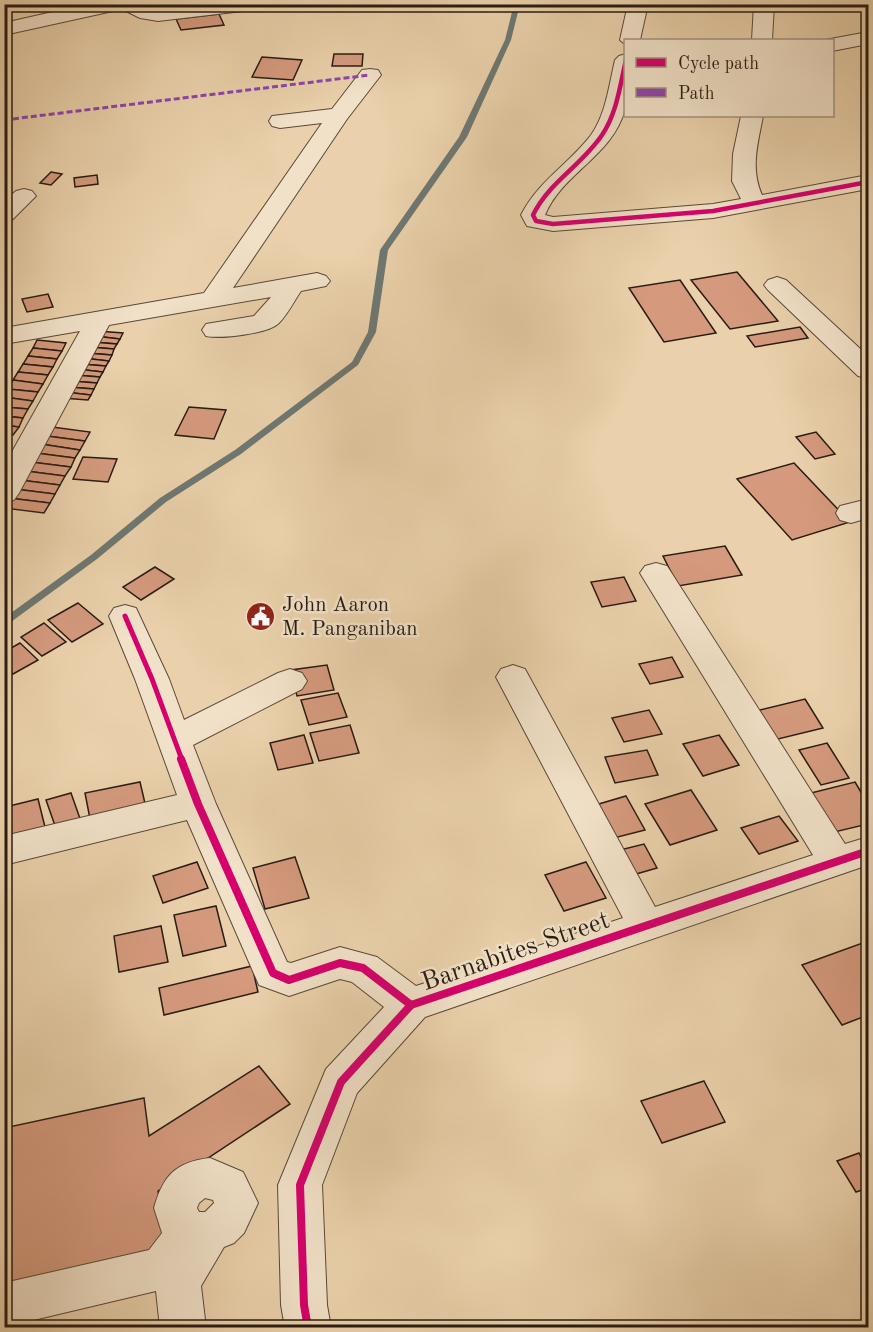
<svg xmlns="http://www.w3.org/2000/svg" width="873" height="1332" font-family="'Old Standard TT',serif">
	<rect width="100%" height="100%" fill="#ead1ab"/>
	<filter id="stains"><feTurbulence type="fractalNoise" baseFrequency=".00333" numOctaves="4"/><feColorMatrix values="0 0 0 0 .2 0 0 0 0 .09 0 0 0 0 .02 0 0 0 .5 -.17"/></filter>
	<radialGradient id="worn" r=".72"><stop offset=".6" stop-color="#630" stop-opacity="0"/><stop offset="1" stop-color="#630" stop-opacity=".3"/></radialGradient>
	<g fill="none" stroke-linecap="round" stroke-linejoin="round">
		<!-- stream -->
		<polygon fill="#6e7872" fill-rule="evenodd" points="514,4 520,4 511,40 467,137 388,250 376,332 358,365 241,454 166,502 97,559 4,627 4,618 91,555 160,498 235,450 352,362 368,332 380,250 459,137 505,40"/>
	</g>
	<!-- building -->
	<g fill="#d59a7e" stroke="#2a1c12" stroke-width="1.5">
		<polygon points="219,14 224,25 181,30 176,19"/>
		<polygon points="334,54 363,54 362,66 332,66"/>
		<polygon points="262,57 302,60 293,80 252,77"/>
		<polygon points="51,172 62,174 51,185 40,183"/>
		<polygon points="97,175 98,184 75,187 74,178"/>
		<polygon points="737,272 778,321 730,329 691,280"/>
		<polygon points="680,280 716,333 664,342 629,288"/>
		<polygon points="48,294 53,307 27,312 22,299"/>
		<polygon points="800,327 808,338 755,347 747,336"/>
		<polygon points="97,331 123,333 120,339 95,336"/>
		<polygon points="95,336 120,339 117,344 92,342"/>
		<polygon points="37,340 66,343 62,351 33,348"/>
		<polygon points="92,342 117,344 114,349 89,347"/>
		<polygon points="89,347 114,349 112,355 86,353"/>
		<polygon points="33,348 62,351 57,359 28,356"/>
		<polygon points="86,353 112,355 109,361 83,358"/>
		<polygon points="28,356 57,359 53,367 23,364"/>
		<polygon points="83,358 109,361 106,366 80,364"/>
		<polygon points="23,364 53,367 48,375 18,372"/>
		<polygon points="80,364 106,366 103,372 77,369"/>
		<polygon points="77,369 103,372 100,377 74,375"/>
		<polygon points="18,372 48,375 43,384 13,380"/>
		<polygon points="74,375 100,377 97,383 71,381"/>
		<polygon points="13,380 43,384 38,392 8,389"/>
		<polygon points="71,381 97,383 94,389 68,387"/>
		<polygon points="68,387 94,389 91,395 65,392"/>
		<polygon points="8,389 38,392 33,401 4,397"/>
		<polygon points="65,392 91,395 88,400 62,398"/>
		<polygon points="4,397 33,401 28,409 4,407"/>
		<polygon points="4,407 28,409 23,418 4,416"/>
		<polygon points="189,407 226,410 214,439 175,435"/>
		<polygon points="4,416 23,418 19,427 4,425"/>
		<polygon points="4,425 19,427 13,435 4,435"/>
		<polygon points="52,427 90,432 85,441 47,436"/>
		<polygon points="816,432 835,454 815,459 796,437"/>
		<polygon points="47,436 85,441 80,450 41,444"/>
		<polygon points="41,444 80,450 75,458 36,453"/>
		<polygon points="36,453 75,458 71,467 31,462"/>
		<polygon points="83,457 117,459 108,482 73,479"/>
		<polygon points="31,462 71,467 65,476 26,471"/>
		<polygon points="794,463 850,522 792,540 737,479"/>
		<polygon points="26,471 65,476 60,485 20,480"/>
		<polygon points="20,480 60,485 55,494 15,489"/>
		<polygon points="15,489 55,494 50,503 9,498"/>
		<polygon points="9,498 50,503 44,513 4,508"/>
		<polygon points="725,546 742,575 678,586 663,556"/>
		<polygon points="155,567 174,579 141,600 123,587"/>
		<polygon points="624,577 636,601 602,607 591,582"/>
		<polygon points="78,603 103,624 72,642 48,620"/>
		<polygon points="44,623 66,642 42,656 21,637"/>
		<polygon points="20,643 38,660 13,674 4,666 4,652"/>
		<polygon points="672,657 683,677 650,684 639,664"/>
		<polygon points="327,665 334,690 297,696 291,670"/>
		<polygon points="338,693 347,717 309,725 301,700"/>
		<polygon points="805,699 823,728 774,740 756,711"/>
		<polygon points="649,710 662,734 624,742 612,718"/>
		<polygon points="350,725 359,753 319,761 310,733"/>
		<polygon points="304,735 313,763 278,770 270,743"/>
		<polygon points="719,735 739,765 703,776 683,744"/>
		<polygon points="827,743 849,778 821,785 799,750"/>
		<polygon points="647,750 658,775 615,783 605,757"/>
		<polygon points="140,782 147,812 91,824 85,793"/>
		<polygon points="855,782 868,804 868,824 822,835 799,796"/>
		<polygon points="691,790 717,830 670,845 645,804"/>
		<polygon points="71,793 84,830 59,837 46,800"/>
		<polygon points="626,796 645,830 610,839 592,806"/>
		<polygon points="38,799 47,835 14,844 5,807"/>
		<polygon points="779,816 798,841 759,854 741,828"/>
		<polygon points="644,844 657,868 629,876 616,851"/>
		<polygon points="295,857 309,898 265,909 253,868"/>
		<polygon points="197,862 208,888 163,903 153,876"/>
		<polygon points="586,862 606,898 564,911 545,875"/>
		<polygon points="216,906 226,946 183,956 174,915"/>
		<polygon points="161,926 168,962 119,972 114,936"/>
		<polygon points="868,941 868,1015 842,1025 802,965"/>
		<polygon points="252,966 258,992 164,1015 159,988"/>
		<polygon points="259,1066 290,1104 158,1191 169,1254 4,1292 4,1128 144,1098 149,1136"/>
		<polygon points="704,1081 725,1122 662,1143 641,1101"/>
		<polygon points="859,1153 868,1170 868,1188 856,1192 837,1161"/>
	</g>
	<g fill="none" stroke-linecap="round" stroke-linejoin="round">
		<defs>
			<g id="minor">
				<polygon points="88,4 144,4 158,9 196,4 261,4 258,8 251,10 158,21 140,18 122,9 4,35 4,23"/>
				<polygon points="628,4 648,4 640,40 626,40 626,45 620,40"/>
				<polygon points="754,4 774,4 772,40 752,40"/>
				<polygon points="868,32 868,44 832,51 832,40 825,40"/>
				<path d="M626 54C626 71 629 93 625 109 613 156 562 173 545 215L553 217 713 204 741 199 732 181 733 154 741 116H763C758 143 750 168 762 195L868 175V189L713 218 553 231 527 226 521 215C539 180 568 165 591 135 606 114 609 85 615 60L619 56Z"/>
				<path d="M370 69 378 70 381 75 347 119 233 288 317 273 326 276 330 281 326 286 301 291C294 301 288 314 279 323 268 334 221 339 206 336L202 330 206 324 254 316 271 297 109 325 19 493 14 500 4 502V466L80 331 4 344V328L204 293 322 123 280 128 272 126 269 121 272 116 332 109 362 70Z"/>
				<polygon points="24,189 32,191 36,196 13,219 4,221 4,201 16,191"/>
				<polygon points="777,277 786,280 868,356 868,378 858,376 768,290 764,285 768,280"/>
				<polygon points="868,499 868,518 851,523 840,520 836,513 840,506"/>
				<polygon points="656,563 667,566 845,844 868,837 868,865 425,1017 357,1093 322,1185 327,1305 331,1328 285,1328 281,1305 278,1185 326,1069 384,1007 352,982 340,979 289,996 259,985 187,820 4,865 4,836 177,795 135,679 109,616 114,608 125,605 136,608 169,679 184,720 278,673 290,669 302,673 307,681 302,689 193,745 216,804 287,962 291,963 340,947 377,957 416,986 623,918 496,677 501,669 513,665 525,669 655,907 813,855 640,573 645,566"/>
				<path d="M210 1158 243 1172 258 1203 244 1233 234 1243 224 1247 201 1286 206 1328H160L156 1291 4 1327V1283L149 1250 162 1233 154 1208C163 1176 175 1162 210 1158ZM205 1198 213 1200 214 1203 205 1212H199L197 1208 199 1203Z"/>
			</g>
		</defs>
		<!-- minor casing -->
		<use href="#minor" stroke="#5a4938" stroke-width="2"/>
		<!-- minor -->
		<use href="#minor" fill="#f1e1c8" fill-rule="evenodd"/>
		<!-- quiet -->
		<polyline stroke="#8e44ad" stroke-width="3" stroke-dasharray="6 3" stroke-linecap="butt" points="4,120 370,75"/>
		<defs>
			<path id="cycleway-far2" d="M626 60C620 85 617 113 602 135 582 165 549 182 533 215L536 221 553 224 713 211 868 182"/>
			<polyline id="cycleway-far1" points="125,616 152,679 182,760"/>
			<g id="cycleway">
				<polyline points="181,759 198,804 273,973 289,980 340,963 363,968 411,1005"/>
				<polyline points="308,1328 304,1305 300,1185 341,1082 411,1005 868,851"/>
			</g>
		</defs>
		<!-- cycleway-far2 casing -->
		<use href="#cycleway-far2" stroke="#f1e1c8" stroke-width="7"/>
		<!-- cycleway-far1 casing -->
		<use href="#cycleway-far1" stroke="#f1e1c8" stroke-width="9"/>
		<!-- cycleway casing -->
		<use href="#cycleway" stroke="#f1e1c8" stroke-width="11"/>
		<!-- cycleway-far2 -->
		<use href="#cycleway-far2" stroke="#d6006c" stroke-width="4.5"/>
		<!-- cycleway-far1 -->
		<use href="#cycleway-far1" stroke="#d6006c" stroke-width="5"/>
		<!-- cycleway -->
		<use href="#cycleway" stroke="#d6006c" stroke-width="8"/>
	</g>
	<!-- icons -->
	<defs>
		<symbol id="civic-disc" viewBox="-11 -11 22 22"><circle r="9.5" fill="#8f2418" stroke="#f1e1c8"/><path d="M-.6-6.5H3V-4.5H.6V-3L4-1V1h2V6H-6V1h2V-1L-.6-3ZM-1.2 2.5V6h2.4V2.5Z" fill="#fff"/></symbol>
	</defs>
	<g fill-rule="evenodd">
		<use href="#civic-disc" x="244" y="600" width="33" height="33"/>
	</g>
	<g text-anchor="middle" stroke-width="5" stroke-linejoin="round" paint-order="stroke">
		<!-- poi labels -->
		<g font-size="21" fill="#2a1c12" stroke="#f1e1c8" text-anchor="start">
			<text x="282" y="611">John Aaron<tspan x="282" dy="24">M. Panganiban</tspan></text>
		</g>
		<!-- near-street labels -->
		<g font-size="26" fill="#2a1c12" stroke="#f1e1c8">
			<text transform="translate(515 950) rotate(-19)" y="9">Barnabites Street</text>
		</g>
	</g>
	<!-- margin -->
	<rect width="873" height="1332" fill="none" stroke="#ead1ab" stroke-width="24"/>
	<rect x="6" y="6" width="861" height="1320" fill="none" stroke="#2a1c12" stroke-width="3"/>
	<rect x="12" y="12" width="849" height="1308" fill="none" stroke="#2a1c12" stroke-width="1.5"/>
	<!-- legend -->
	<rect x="624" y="39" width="210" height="78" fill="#f1e1c8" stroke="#a1927f" stroke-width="1.5"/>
	<rect x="636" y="58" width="30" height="9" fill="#d6006c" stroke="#a1927f" stroke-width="1.5"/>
	<text x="678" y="69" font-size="18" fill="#2a1c12">Cycle path</text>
	<rect x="636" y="88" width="30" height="9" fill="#8e44ad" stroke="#a1927f" stroke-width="1.5"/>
	<text x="678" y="99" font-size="18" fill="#2a1c12">Path</text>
	<rect width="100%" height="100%" filter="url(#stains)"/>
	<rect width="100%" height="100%" fill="url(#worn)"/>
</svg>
